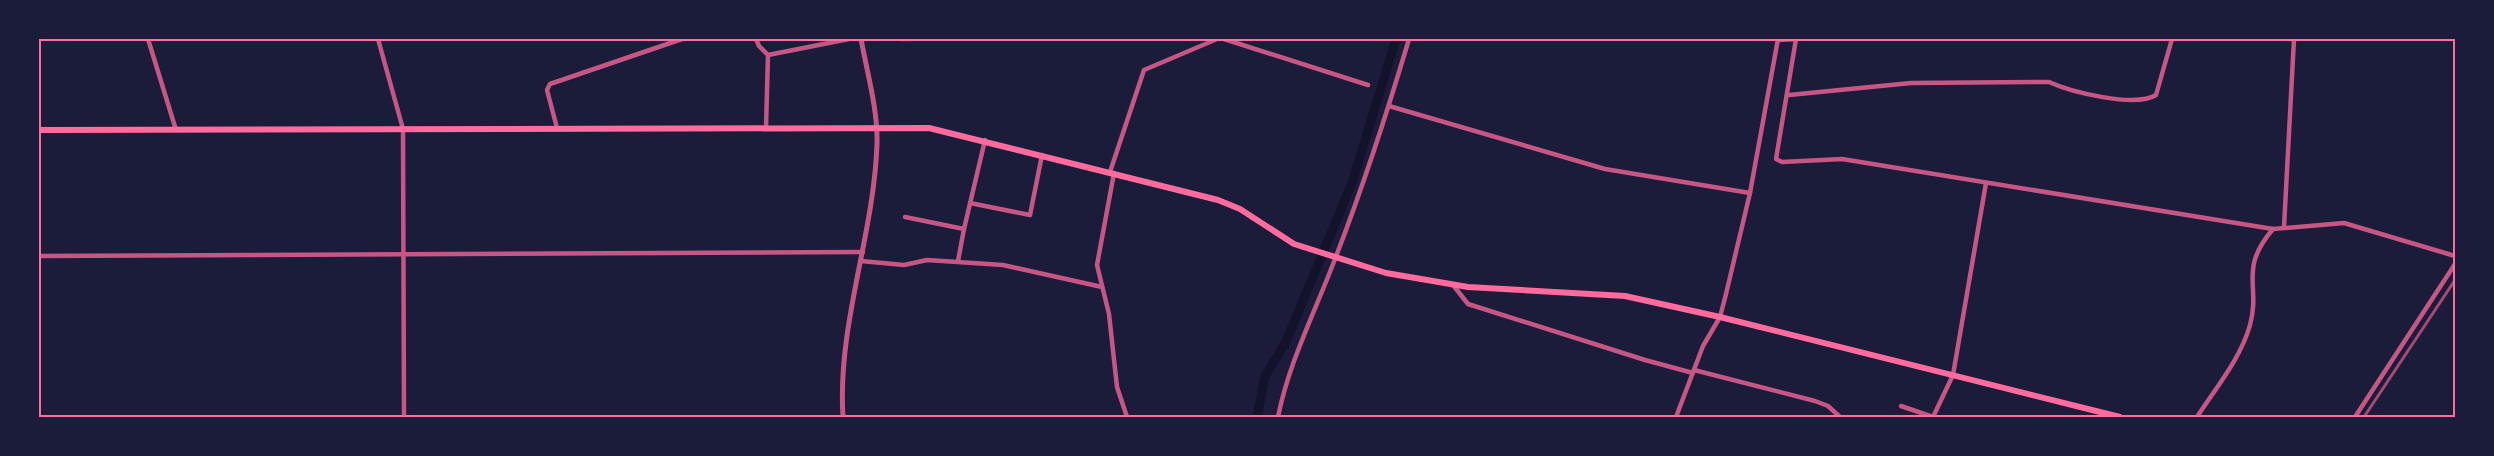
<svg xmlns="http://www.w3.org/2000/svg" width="2494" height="456" font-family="'Asap Condensed',sans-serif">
	<rect width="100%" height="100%" fill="#1b1b3a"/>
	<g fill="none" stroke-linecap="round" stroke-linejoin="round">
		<!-- canal -->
		<polyline stroke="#12122b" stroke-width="9" points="1257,417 1265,376 1285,344 1352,183 1396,39"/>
		<!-- minor -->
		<g stroke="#c65784" stroke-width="4.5">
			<polyline points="148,39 176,130"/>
			<polyline points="378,39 403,129 404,417"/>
			<polyline points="756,39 759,46 768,55 849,39"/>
			<polyline points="901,39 911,39"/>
			<polyline points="1224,39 1368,85"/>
			<polyline points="1796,39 1776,159 1782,162 1842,159 2273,229 2344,223 2455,256"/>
			<polyline points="1778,40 1796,39"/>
			<path d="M1789 95 1911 83 2049 82C2071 92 2135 108 2156 95L2172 39"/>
			<polyline points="1389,106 1605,169 1750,193"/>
			<polyline points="766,127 768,55"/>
			<polyline points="557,128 547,90 550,84 682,39"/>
			<polyline points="1110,172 1144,70 1217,39"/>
			<polyline points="1114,173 1097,265 1109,314 1117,387 1127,417"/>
			<polyline points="970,203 1030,215 1042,155"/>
			<polyline points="905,217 964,229 985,140"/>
			<polyline points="2284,227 2294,39"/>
			<polyline points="39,256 863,252"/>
			<polyline points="861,261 904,265 927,260 1003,265 1102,287"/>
			<polyline points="958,261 964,229"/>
			<polyline points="1453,285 1468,304 1645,360 1693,373"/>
			<polyline points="1694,370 1815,401 1828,406 1840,417"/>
			<polyline points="1901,406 1933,417"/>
			<path d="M1278 417C1289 362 1315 312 1335 259 1363 187 1387 113 1409 39"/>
			<polyline points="1676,417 1703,346 1720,317 1726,294 1750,193 1778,39"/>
			<polyline points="1933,417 1953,375 1986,183"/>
			<path d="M2197 417C2215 389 2241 358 2250 325 2261 285 2238 270 2273 229"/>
			<polyline points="2355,417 2455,264"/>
		</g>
		<!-- tertiary -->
		<path stroke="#c65784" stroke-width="5" d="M843 417C837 325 874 235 877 144 878 110 867 72 861 39"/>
		<!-- secondary -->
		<polyline stroke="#ff6b9d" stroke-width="6" points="39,130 929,128 1218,200 1240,209 1294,244 1386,273 1468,287 1625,296 1720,317 2120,417"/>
		<!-- rail -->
		<polyline stroke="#a44b75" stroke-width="3" points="2364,417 2455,280"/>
	</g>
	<!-- border -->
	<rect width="2494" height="456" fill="none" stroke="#1b1b3a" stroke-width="81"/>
	<rect x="40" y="40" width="2414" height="376" fill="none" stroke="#ff6b9d" stroke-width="2"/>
</svg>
